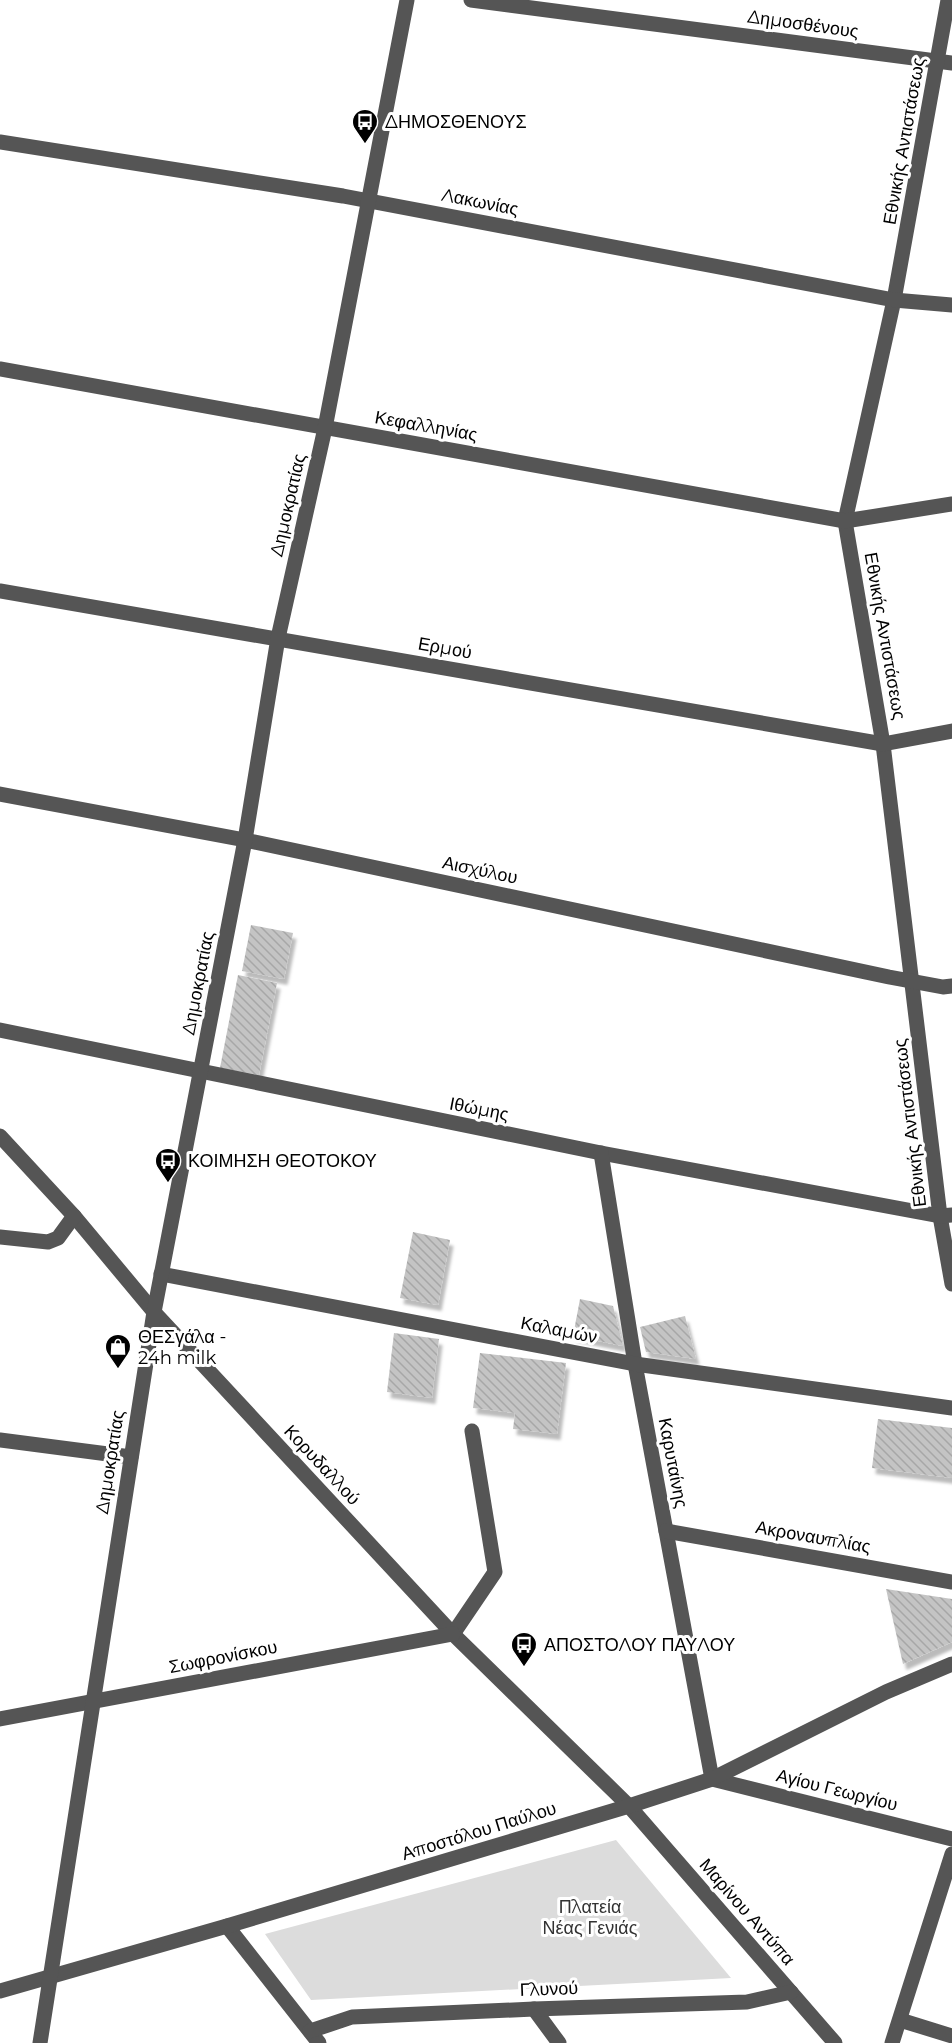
<svg xmlns="http://www.w3.org/2000/svg" width="952" height="2043" font-family="Montserrat,sans-serif">
	<defs>
		<pattern id="building-back-hatch" width="6" height="6" patternUnits="userSpaceOnUse" patternTransform="scale(1.5)"><rect width="6" height="6" fill="#c4c4c4"/><path d="M-1 5l2 2M0 0l6 6M5-1l2 2" fill="none" stroke="#a7a7a7"/></pattern>
		<filter id="shadow"><feDropShadow dx="3.5" dy="6" stdDeviation="1.5" flood-color="#0004"/></filter>
	</defs>
	<rect width="100%" height="100%" fill="#fff"/>
	<!-- green -->
	<polygon fill="#dcdcdc" points="616,1840 731,1978 311,2000 265,1934"/>
	<!-- building -->
	<g fill="url(#building-back-hatch)" filter="url(#shadow)">
		<polygon points="251,925 293,933 284,979 242,971"/>
		<polygon points="238,975 277,983 259,1075 220,1068"/>
		<polygon points="413,1232 450,1240 438,1305 400,1298"/>
		<polygon points="580,1299 613,1306 623,1346 573,1336"/>
		<polygon points="685,1316 696,1359 646,1352 640,1327"/>
		<polygon points="394,1333 439,1339 432,1398 387,1392"/>
		<polygon points="480,1353 566,1363 557,1434 513,1429 515,1413 473,1408"/>
		<polygon points="878,1419 952,1428 952,1478 872,1468"/>
		<polygon points="886,1589 952,1599 952,1642 903,1664"/>
	</g>
	<g fill="none" stroke-linecap="round" stroke-linejoin="round">
		<!-- minor -->
		<g stroke="#555" stroke-width="15">
			<polyline points="471,0 952,63"/>
			<polyline points="948,0 894,300 845,521 883,744 940,1216 952,1284"/>
			<polyline points="0,142 343,196 894,300 952,305"/>
			<polyline points="0,369 845,521 952,504"/>
			<polyline points="0,591 883,744 952,731"/>
			<polyline points="0,794 245,840 889,977 943,987 952,986"/>
			<polyline points="0,1030 601,1153 940,1216 952,1215"/>
			<polyline points="0,1136 74,1216 154,1312 453,1634 629,1806 835,2043"/>
			<polyline points="601,1153 635,1364 712,1779 952,1839"/>
			<polyline points="0,1237 48,1242 58,1238 74,1216"/>
			<polyline points="161,1274 635,1364 952,1408"/>
			<polyline points="0,1440 131,1457"/>
			<polyline points="666,1531 952,1582"/>
			<polyline points="453,1634 495,1572 472,1431"/>
			<polyline points="0,1719 453,1634"/>
			<polyline points="227,1926 319,2043"/>
			<polyline points="0,1991 227,1926 629,1806 712,1779 886,1692 952,1664"/>
			<polyline points="534,2009 559,2043"/>
			<polyline points="900,2020 952,2036"/>
			<polyline points="310,2031 352,2017 534,2009 747,2002 791,1992"/>
			<polyline points="40,2043 154,1312 245,840 278,638 325,428 407,0"/>
			<polyline points="892,2043 952,1854"/>
		</g>
	</g>
	<!-- icons -->
	<defs>
		<symbol id="bus-pin" viewBox="-11 -11 22 30"><path d="M0 17L-7.5 6A9.5 9.5 0 1 1 7.5 6Z" fill="#000" stroke="#fff"/><path d="M-5-6H5V4H4V6H2V4H-2V6H-4V4H-5ZM-3.5-4V0h7V-4ZM-3.5 1.2v1.5H-2V1.2ZM2 1.2v1.5H3.5V1.2Z" fill="#fff"/></symbol>
		<symbol id="shop-pin" viewBox="-11 -11 22 30"><path d="M0 17L-7.5 6A9.5 9.5 0 1 1 7.5 6Z" fill="#000" stroke="#fff"/><path d="M-5-2.5h2.3a2.7 3.5 0 0 1 5.4 0H5L5.5 6h-11ZM-1.5-2.5h3a1.5 2.3 0 0 0-3 0Z" fill="#fff"/></symbol>
	</defs>
	<g fill-rule="evenodd">
		<use href="#bus-pin" x="350" y="107" width="30" height="40"/>
		<use href="#bus-pin" x="153" y="1146" width="30" height="40"/>
		<use href="#shop-pin" x="103" y="1332" width="30" height="40"/>
		<use href="#bus-pin" x="509" y="1630" width="30" height="40"/>
	</g>
	<g text-anchor="middle" stroke-width="6" stroke-linejoin="round" paint-order="stroke">
		<!-- street labels -->
		<g font-size="18" fill="#000" stroke="#fff">
			<text transform="translate(803 24) rotate(8)" y="6">Δημοσθένους</text>
			<text transform="translate(904 141) rotate(-80)" y="6">Εθνικής Αντιστάσεως</text>
			<text transform="translate(480 202) rotate(11)" y="6">Λακωνίας</text>
			<text transform="translate(426 426) rotate(10)" y="6">Κεφαλληνίας</text>
			<text transform="translate(288 505) rotate(-77)" y="6">Δημοκρατίας</text>
			<text transform="translate(885 636) rotate(80)" y="6">Εθνικής Αντιστάσεως</text>
			<text transform="translate(445 648) rotate(10)" y="6">Ερμού</text>
			<text transform="translate(480 870) rotate(12)" y="6">Αισχύλου</text>
			<text transform="translate(198 983) rotate(-79)" y="6">Δημοκρατίας</text>
			<text transform="translate(479 1109) rotate(11)" y="6">Ιθώμης</text>
			<text transform="translate(910 1123) rotate(-97)" y="6">Εθνικής Αντιστάσεως</text>
			<text transform="translate(559 1330) rotate(11)" y="6">Καλαμών</text>
			<text transform="translate(110 1462) rotate(-81)" y="6">Δημοκρατίας</text>
			<text transform="translate(673 1463) rotate(79)" y="6">Καρυταίνης</text>
			<text transform="translate(322 1465) rotate(47)" y="6">Κορυδαλλού</text>
			<text transform="translate(813 1537) rotate(10)" y="6">Ακροναυπλίας</text>
			<text transform="translate(223 1657) rotate(-11)" y="6">Σωφρονίσκου</text>
			<text transform="translate(837 1790) rotate(14)" y="6">Αγίου Γεωργίου</text>
			<text transform="translate(479 1831) rotate(-17)" y="6">Αποστόλου Παύλου</text>
			<text transform="translate(747 1912) rotate(49)" y="6">Μαρίνου Αντύπα</text>
			<text transform="translate(549 1989) rotate(-2)" y="6">Γλυνού</text>
		</g>
		<!-- poi labels -->
		<g font-size="18" fill="#000" stroke="#fff" text-anchor="start">
			<text x="385" y="128">ΔΗΜΟΣΘΕΝΟΥΣ</text>
			<text x="188" y="1167">ΚΟΙΜΗΣΗ ΘΕΟΤΟΚΟΥ</text>
			<text x="138" y="1343">ΘΕΣγάλα -<tspan x="138" dy="21">24h milk</tspan></text>
			<text x="544" y="1651">ΑΠΟΣΤΟΛΟΥ ΠΑΥΛΟΥ</text>
		</g>
		<!-- park labels -->
		<g font-size="18" fill="#333" stroke="#fff">
			<text x="590" y="1913">Πλατεία<tspan x="590" dy="21">Νέας Γενιάς</tspan></text>
		</g>
	</g>
</svg>
